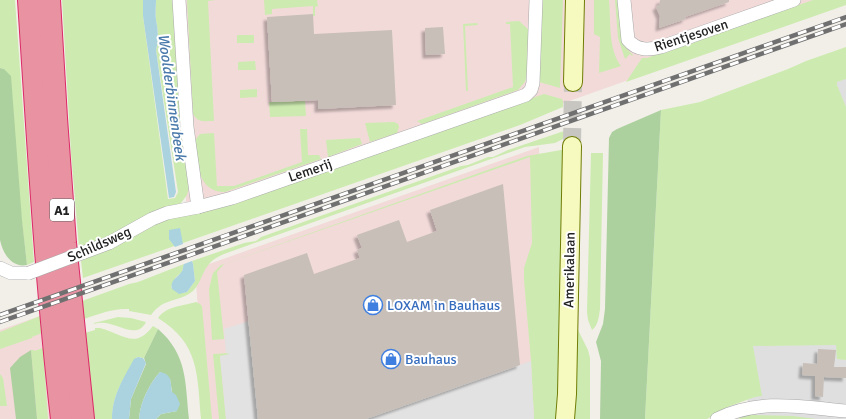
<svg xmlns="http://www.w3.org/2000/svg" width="846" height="419" font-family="Signika,sans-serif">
	<defs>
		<filter id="shadow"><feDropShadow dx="-3.5" dy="3.5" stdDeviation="1" flood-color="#0004"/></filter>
	</defs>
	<rect width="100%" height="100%" fill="#f2efe9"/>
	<!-- residential -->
	<polygon fill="#e0dfdf" points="846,49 846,419 751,419 738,344"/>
	<!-- commercial -->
	<g fill="#f2dad9">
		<polygon points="175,0 846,0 846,3 188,236"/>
		<polygon points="539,147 543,323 544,419 206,419 195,269"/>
		<polygon points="63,308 75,419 0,419 0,330"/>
	</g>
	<!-- grass -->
	<g fill="#cdebb0">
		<polygon points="0,0 15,0 34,262 27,265 4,69 0,68"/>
		<path d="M62 0H143V16L168 199 175 198 178 192 156 50C159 40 158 30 156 20 155 14 156 6 156 0H174L177 60 189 188 187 195 181 203 109 237 79 247 71 153Z"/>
		<path d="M187 0H216L208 1 214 121C204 121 198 123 193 114Z"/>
		<polygon points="264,0 317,0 318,6 315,7 315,16 313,16 313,6 272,9 272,14 265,15"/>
		<polygon points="541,0 563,0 560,88 539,82"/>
		<path d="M594 0H609C611 21 608 49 621 66L599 73 600 37 594 34Z"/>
		<polygon points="615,0 619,0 622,41 625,47 633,55 632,56 630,54 625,59 618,38"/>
		<polygon points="813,0 846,0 846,5 626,82 642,58 647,58"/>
		<polygon points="519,21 529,30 527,75 525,82 518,90 422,124 417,121 513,87 510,24 506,24 506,22"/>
		<polygon points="477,23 478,25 465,26 468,91 466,91 463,24"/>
		<polygon points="254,35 254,43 237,43 237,35"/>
		<polygon points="846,47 846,79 837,82 837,85 846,107 846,360 837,359 836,345 753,346 762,396 755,397 730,406 707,419 645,419 661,110 700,102 788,69 806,61"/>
		<polygon points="255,61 256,70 238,70 238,62"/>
		<polygon points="257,89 257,97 240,98 240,90"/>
		<polygon points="544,94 562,99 563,101 563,107 520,125 83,278 81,261 159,222 177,217 205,212"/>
		<polygon points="305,101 306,116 270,117 269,102"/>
		<polygon points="394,122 398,124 399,127 397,133 370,142 365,123"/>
		<path d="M300 129H307L308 155H319L321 159 225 192C196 192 198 161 195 140L200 134 214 133 217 186H234L302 162Z"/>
		<path d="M564 131 563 139 555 143 525 147 224 254C219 256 213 259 209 264 202 272 201 283 193 291 178 303 164 297 151 315L129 311V309C113 308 99 314 84 319L82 301 129 284 138 282 184 264 182 272 176 277 171 287 178 293 187 292 195 281 193 264 192 261 244 243 256 241 261 237 461 166 468 165 488 157H493L508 150Z"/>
		<polygon points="360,138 362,144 328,157 326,140"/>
		<polygon points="561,150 563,150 559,419 534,419 531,361 524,280 524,268 532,243 530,157 224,264 217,272 224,338 224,339 212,340 209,289 213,273 221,265 527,156"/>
		<path d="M591 153H603L600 309C599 316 598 326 592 330L588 320 587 312Z"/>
		<path d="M196 302 200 304 202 306 212 419H201C197 375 200 344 158 318 166 306 183 306 196 302Z"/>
		<polygon points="40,316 42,333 32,337 32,338 0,349 0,332"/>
		<path d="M118 317 131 318 146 322C135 343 114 317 94 324V323Z"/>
		<path d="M153 326 158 329 144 358 137 357C123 379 113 393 112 419H94L85 333 95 330V328H100C123 334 135 350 153 326Z"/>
		<polygon points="577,328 588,350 590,358 590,419 574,419 574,394"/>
		<polygon points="43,348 48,419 37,419 31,350 34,350 34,351"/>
		<polygon points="229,353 230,355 220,356 226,419 219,419 213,354"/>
		<polygon points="0,374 3,378 7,406 0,406"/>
		<polygon points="748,415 793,416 816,419 738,419"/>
	</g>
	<!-- forest -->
	<g fill="#add19e">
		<path d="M0 68 4 69 11 76 22 220 27 265C12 268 3 254 0 240Z"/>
		<polygon points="661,110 645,419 600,419 601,361 596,342 603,324 605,309 609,138 612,132 617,129"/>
		<path d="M158 329C188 355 185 383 189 419H156L161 414 177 411 172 392 170 379 160 372C149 384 140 403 139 419H129L131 399 146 364 144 358Z"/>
		<polygon points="31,350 37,419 16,419 10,368 20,357"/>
	</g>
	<!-- parking -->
	<g fill="#e2e2e2">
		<polygon points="249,321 259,419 226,419 220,356 230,354 226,353 224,329"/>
		<polygon points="531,361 534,419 364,419 502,371"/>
	</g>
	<!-- water -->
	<g fill="#aad3df">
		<path d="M143 0H156C156 6 155 14 156 20 158 30 159 40 156 50L176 192 174 197 169 198 143 16Z"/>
		<polygon points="180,228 183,244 175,247 169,239 169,230"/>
		<path d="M192 261 193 264 195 281 187 292 179 294 172 289C170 279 178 278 182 271 183 271 183 265 184 264Z"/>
		<path d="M138 357 143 358 146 363 131 399 129 419H112C112 396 123 379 134 359Z"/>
		<path d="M160 372C173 375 170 382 172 392L176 395 180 404 177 411 161 414 156 419H139C140 403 149 384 160 372Z"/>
	</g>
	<!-- building -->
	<g fill="#c7bfb8" filter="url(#shadow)">
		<polygon points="660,0 729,0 729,2 685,17 686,19 659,28 660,16 656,7 659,5"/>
		<polygon points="313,14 314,34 392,30 396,105 318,109 318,100 272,102 267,17"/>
		<polygon points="443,27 445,54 426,55 425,28"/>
		<polygon points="503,184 520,365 366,419 258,419 244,275 307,253 314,274 360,258 357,250 362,248 357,235 399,220 407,242 437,231 430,210"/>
		<polygon points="818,349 836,350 834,367 846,367 846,378 824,377 823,397 815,396 815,376 802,375 803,363 817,364"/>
	</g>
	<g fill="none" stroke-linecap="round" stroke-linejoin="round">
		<!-- secondary-tunnel -->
		<polyline stroke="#c8c6c1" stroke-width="18" stroke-dasharray="18 9" stroke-linecap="butt" points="572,146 573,82"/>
		<defs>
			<g id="street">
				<polyline points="179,0 187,127 198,207"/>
				<path d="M624 0 628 40C637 51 649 50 661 47L794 0"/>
				<polyline points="82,253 109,243 152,219 167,213 198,207 232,198 526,95 531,90 533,83 536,0"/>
				<polyline points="0,268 11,273 29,273"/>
				<path d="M717 419C760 398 801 407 846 411"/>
			</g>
			<g id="secondary">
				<polyline points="573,82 575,0"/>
				<polyline points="565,419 567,394 572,146"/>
			</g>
			<g id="highway">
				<path d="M29 0C38 140 46 280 62 419"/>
				<polyline points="49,0 56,118 65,243 83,419"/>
			</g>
		</defs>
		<!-- street casing -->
		<use href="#street" stroke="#a9a9a9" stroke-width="14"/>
		<!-- secondary casing -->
		<use href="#secondary" stroke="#707d05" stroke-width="20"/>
		<!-- highway casing -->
		<use href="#highway" stroke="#dc2a67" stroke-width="24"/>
		<!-- street -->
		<use href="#street" stroke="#fff" stroke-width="13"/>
		<!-- secondary -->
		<use href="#secondary" stroke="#f7fabf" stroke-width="18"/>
		<!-- highway -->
		<use href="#highway" stroke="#e892a2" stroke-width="22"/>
		<defs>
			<g id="rail">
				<polyline points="0,315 846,17"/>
				<polyline points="0,322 846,24"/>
			</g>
		</defs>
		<!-- rail casing -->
		<use href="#rail" stroke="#707070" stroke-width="4.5"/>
		<!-- rail -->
		<use href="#rail" stroke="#fff" stroke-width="3" stroke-dasharray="9" stroke-linecap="butt"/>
		<defs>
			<polyline id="street-bridge" points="29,273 82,253"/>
		</defs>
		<!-- street-bridge casing -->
		<use href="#street-bridge" stroke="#a9a9a9" stroke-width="14" stroke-linecap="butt"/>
		<!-- street-bridge -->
		<use href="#street-bridge" stroke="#fff" stroke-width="13"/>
	</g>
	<!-- icons -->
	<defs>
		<symbol id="shop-ring" viewBox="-11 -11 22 22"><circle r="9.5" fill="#fff" stroke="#3f7fe0" stroke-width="1.5"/><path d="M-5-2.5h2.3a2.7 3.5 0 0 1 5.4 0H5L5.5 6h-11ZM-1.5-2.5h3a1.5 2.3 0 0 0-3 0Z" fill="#3f7fe0"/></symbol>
	</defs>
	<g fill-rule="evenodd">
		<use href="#shop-ring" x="362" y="294" width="22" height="22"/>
		<use href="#shop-ring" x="380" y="348" width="22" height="22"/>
	</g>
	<g text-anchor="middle" stroke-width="4" stroke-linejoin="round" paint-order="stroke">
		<!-- shield labels -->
		<rect fill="#fff" stroke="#646464" stroke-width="1" x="50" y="199" width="24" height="22" rx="3"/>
		<g font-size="13" font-weight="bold" fill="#222">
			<text x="62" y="215">A1</text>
		</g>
		<!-- street labels -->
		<g font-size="14" fill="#222" stroke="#fff">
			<text transform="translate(691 35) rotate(-18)" y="5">Rientjesoven</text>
			<text transform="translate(310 170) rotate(-19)" y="5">Lemerij</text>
			<text transform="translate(99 244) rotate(-24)" y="5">Schildsweg</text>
			<text transform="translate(569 270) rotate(-89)" y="5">Amerikalaan</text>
		</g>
		<!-- shop labels -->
		<g font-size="14" fill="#366cbe" stroke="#fff" text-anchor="start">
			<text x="387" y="310">LOXAM in Bauhaus</text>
			<text x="405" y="364">Bauhaus</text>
		</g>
		<!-- water labels -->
		<g font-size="15" font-style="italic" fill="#4a7aab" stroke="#fff">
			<text transform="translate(172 97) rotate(82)" y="5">Woolderbinnenbeek</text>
		</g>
	</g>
</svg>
